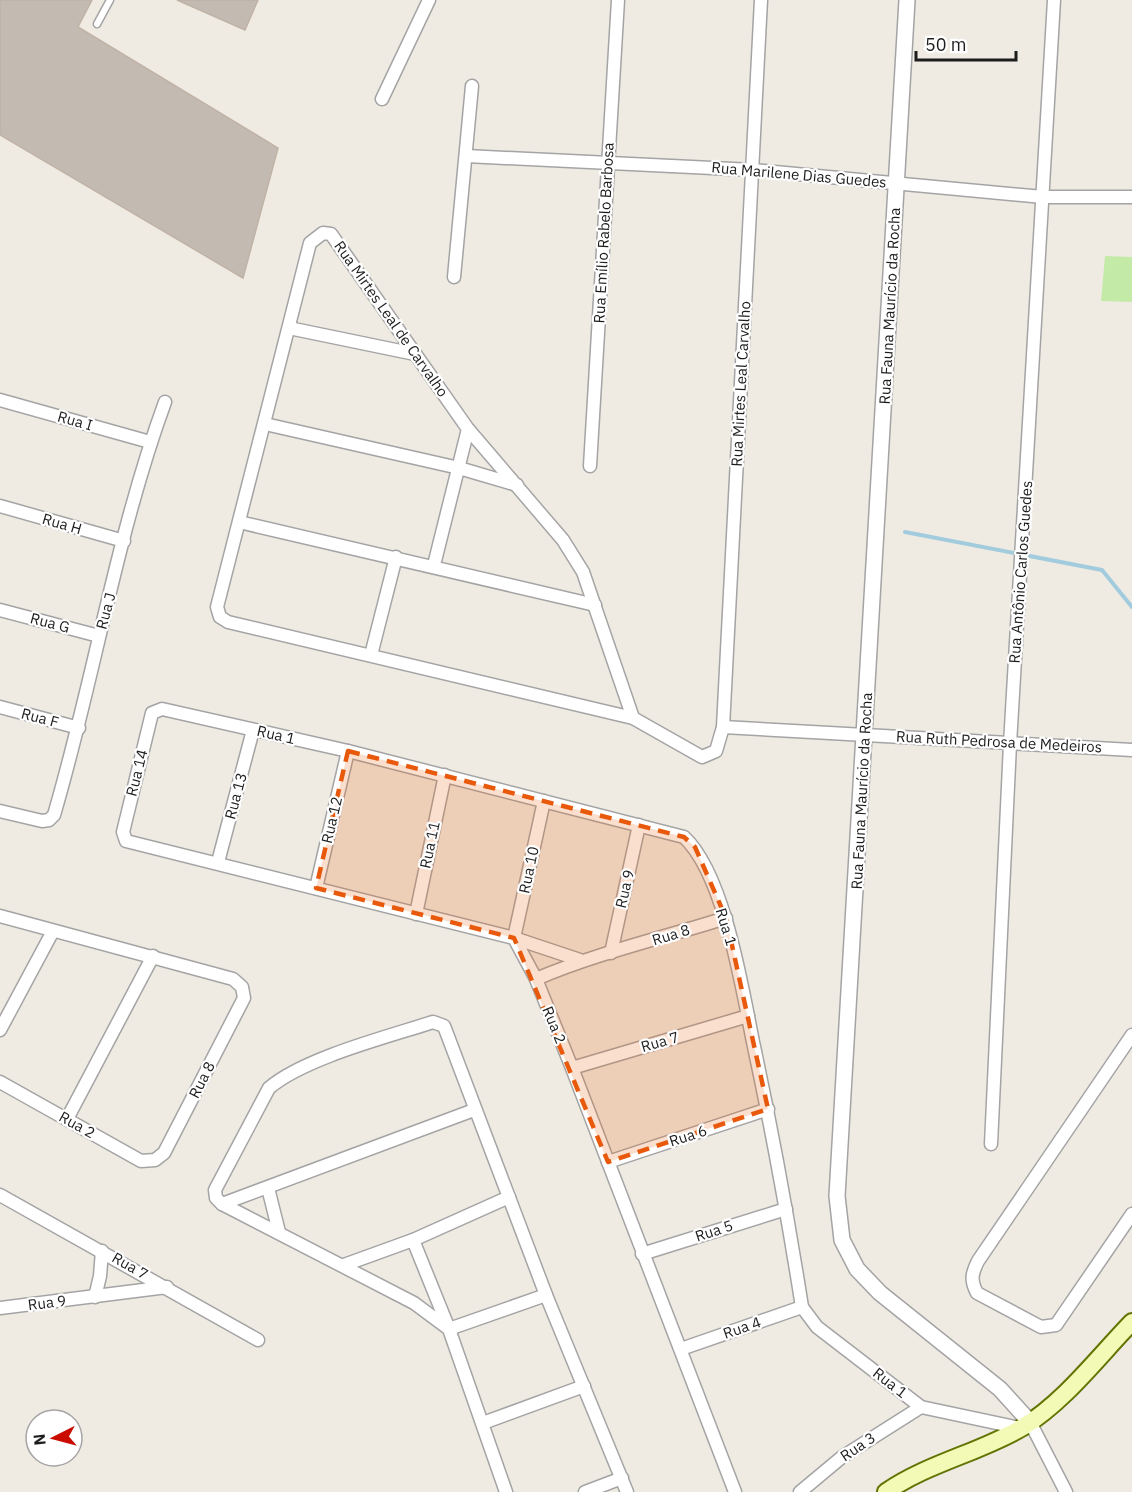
<svg xmlns="http://www.w3.org/2000/svg" width="1132" height="1492" font-family="'IBM Plex Sans',sans-serif">
	<rect width="100%" height="100%" fill="#efebe3"/>
	<!-- grass -->
	<polygon fill="#c4eaa7" points="1105,256 1132,257 1132,302 1101,301"/>
	<g fill="none" stroke-linecap="round" stroke-linejoin="round">
		<!-- stream -->
		<polyline stroke="#a2ccdd" stroke-width="4" points="905,532 1102,570 1132,607"/>
	</g>
	<!-- building -->
	<g fill="#c3bab2" stroke="#c0b3a5" stroke-width="1.5">
		<polygon points="0,0 92,0 78,27 278,148 243,278 0,135"/>
		<polygon points="177,0 258,0 245,30"/>
	</g>
	<g fill="none" stroke-linecap="round" stroke-linejoin="round">
		<defs>
			<polyline id="service" points="97,24 110,0"/>
			<g id="minor">
				<polyline points="382,99 429,0"/>
				<polyline points="466,156 753,170 1043,197 1132,197"/>
				<polyline points="454,277 472,86"/>
				<polyline points="289,328 415,354"/>
				<polyline points="0,400 150,442"/>
				<polyline points="265,424 459,468 517,485"/>
				<polyline points="590,466 618,0"/>
				<polyline points="0,506 124,541"/>
				<polyline points="239,522 595,605"/>
				<polyline points="434,565 468,429"/>
				<polyline points="0,610 99,636"/>
				<polyline points="371,655 396,557"/>
				<polyline points="0,707 79,728"/>
				<polyline points="633,718 583,572 563,540 468,429 331,234 323,233 310,243 217,607 220,617 228,622 633,718 702,757 716,751 723,727 761,0"/>
				<polyline points="723,727 1132,750"/>
				<polyline points="544,801 514,938 580,960"/>
				<path d="M0 811 42 821 49 820 54 815C94 679 116 536 165 402"/>
				<polyline points="218,862 253,730"/>
				<polyline points="316,888 348,751"/>
				<polyline points="416,914 445,775"/>
				<polyline points="0,916 233,979 242,987 244,998 164,1153 155,1160 141,1161 0,1082"/>
				<polyline points="611,953 639,825"/>
				<path d="M536 979C597 953 662 938 726 918"/>
				<polyline points="0,1030 53,931"/>
				<path d="M1132 1035 978 1261C972 1273 970 1280 977 1293L1041 1327 1056 1325 1132 1214"/>
				<polyline points="572,1068 748,1016"/>
				<polyline points="67,1119 153,956"/>
				<polyline points="991,1144 1010,744 1054,0"/>
				<polyline points="608,1162 768,1109"/>
				<polyline points="268,1188 279,1232"/>
				<polyline points="0,1195 258,1340"/>
				<polyline points="222,1204 474,1110"/>
				<polyline points="413,1240 449,1329 546,1295"/>
				<polyline points="642,1254 786,1209"/>
				<polyline points="344,1265 413,1240 509,1197"/>
				<polyline points="95,1297 100,1276 102,1251"/>
				<polyline points="0,1308 167,1287"/>
				<polyline points="681,1349 802,1307"/>
				<polyline points="1030,1422 1066,1492"/>
				<polyline points="483,1423 584,1386"/>
				<path d="M506 1492 449 1329 414 1303 222 1204 216 1198 215 1190 269 1088C304 1058 387 1037 433 1022L444 1026 546 1295 627 1492"/>
				<polyline points="585,1492 622,1478"/>
				<path d="M735 1492 572 1068 536 979 514 938 126 841 123 832 152 713 162 709 348 751 684 837C724 874 742 987 753 1042 772 1130 788 1218 802 1307L817 1327 921 1407 1020 1428"/>
				<polyline points="800,1492 842,1457 921,1407"/>
			</g>
			<polyline id="tertiary" points="907,0 837,1196 842,1240 857,1269 880,1293 1000,1389 1030,1422"/>
			<path id="secondary" d="M886 1492C928 1463 979 1453 1023 1427 1065 1401 1098 1357 1132 1322"/>
		</defs>
		<!-- service casing -->
		<use href="#service" stroke="#a4a4a4" stroke-width="9"/>
		<!-- minor casing -->
		<use href="#minor" stroke="#a4a4a4" stroke-width="15"/>
		<!-- tertiary casing -->
		<use href="#tertiary" stroke="#a4a4a4" stroke-width="18"/>
		<!-- secondary casing -->
		<use href="#secondary" stroke="#627503" stroke-width="20"/>
		<!-- service -->
		<use href="#service" stroke="#fff" stroke-width="6"/>
		<!-- minor -->
		<use href="#minor" stroke="#fff" stroke-width="12"/>
		<!-- tertiary -->
		<use href="#tertiary" stroke="#fff" stroke-width="15"/>
		<!-- secondary -->
		<use href="#secondary" stroke="#f3fab5" stroke-width="16"/>
	</g>
	<!-- marked area -->
	<path fill="#e8590c" fill-opacity="0.2" stroke="#e8590c" stroke-width="4.5" stroke-dasharray="12 8" stroke-linejoin="round" d="M348 751 684 837 695 847 726 918 768 1109 608 1162 514 938 316 888Z"/>
	<g text-anchor="middle" stroke-width="4.5" stroke-linejoin="round" paint-order="stroke">
		<!-- street labels -->
		<g font-size="15" fill="#1d1d1d" stroke="#fff">
			<text transform="translate(799 175) rotate(5)" y="5">Rua Marilene Dias Guedes</text>
			<text transform="translate(604 233) rotate(-87)" y="5">Rua Emílio Rabelo Barbosa</text>
			<text transform="translate(890 306) rotate(-87)" y="5">Rua Fauna Maurício da Rocha</text>
			<text transform="translate(391 319) rotate(55)" y="5">Rua Mirtes Leal de Carvalho</text>
			<text transform="translate(741 384) rotate(-87)" y="5">Rua Mirtes Leal Carvalho</text>
			<text transform="translate(75 421) rotate(16)" y="5">Rua I</text>
			<text transform="translate(62 524) rotate(16)" y="5">Rua H</text>
			<text transform="translate(1021 572) rotate(-86)" y="5">Rua Antônio Carlos Guedes</text>
			<text transform="translate(106 611) rotate(-75)" y="5">Rua J</text>
			<text transform="translate(50 623) rotate(15)" y="5">Rua G</text>
			<text transform="translate(40 718) rotate(15)" y="5">Rua F</text>
			<text transform="translate(276 735) rotate(13)" y="5">Rua 1</text>
			<text transform="translate(999 742) rotate(3)" y="5">Rua Ruth Pedrosa de Medeiros</text>
			<text transform="translate(137 773) rotate(-76)" y="5">Rua 14</text>
			<text transform="translate(862 791) rotate(-87)" y="5">Rua Fauna Maurício da Rocha</text>
			<text transform="translate(236 796) rotate(-75)" y="5">Rua 13</text>
			<text transform="translate(332 820) rotate(-77)" y="5">Rua 12</text>
			<text transform="translate(430 845) rotate(-78)" y="5">Rua 11</text>
			<text transform="translate(529 870) rotate(-78)" y="5">Rua 10</text>
			<text transform="translate(625 889) rotate(-77)" y="5">Rua 9</text>
			<text transform="translate(726 927) rotate(73)" y="5">Rua 1</text>
			<text transform="translate(671 935) rotate(-17)" y="5">Rua 8</text>
			<text transform="translate(554 1025) rotate(68)" y="5">Rua 2</text>
			<text transform="translate(660 1042) rotate(-16)" y="5">Rua 7</text>
			<text transform="translate(202 1080) rotate(-63)" y="5">Rua 8</text>
			<text transform="translate(77 1125) rotate(29)" y="5">Rua 2</text>
			<text transform="translate(688 1136) rotate(-18)" y="5">Rua 6</text>
			<text transform="translate(714 1231) rotate(-18)" y="5">Rua 5</text>
			<text transform="translate(130 1266) rotate(30)" y="5">Rua 7</text>
			<text transform="translate(47 1303) rotate(-7)" y="5">Rua 9</text>
			<text transform="translate(742 1328) rotate(-19)" y="5">Rua 4</text>
			<text transform="translate(890 1383) rotate(38)" y="5">Rua 1</text>
			<text transform="translate(858 1447) rotate(-34)" y="5">Rua 3</text>
		</g>
	</g>
	<!-- north arrow -->
	<g transform="translate(54 1438) rotate(264)"><circle r="28" fill="#ffffff" stroke="#a5a5a5" stroke-width="1.5"/>
	<path d="M0-4.5L10 22L0 15L-10 22Z" fill="#ca0c00"/>
	<text y="-9" font-size="16" font-weight="bold" text-anchor="middle" fill="#1d1d1d">N</text>
	</g>
	<!-- scale -->
	<path d="M916 51v9h100v-9" fill="none" stroke="#1d1d1d" stroke-width="3"/>
	<text x="925" y="51" font-size="18" fill="#1d1d1d" stroke="#ffffff" stroke-width="4.5" paint-order="stroke">50 m</text>
</svg>
